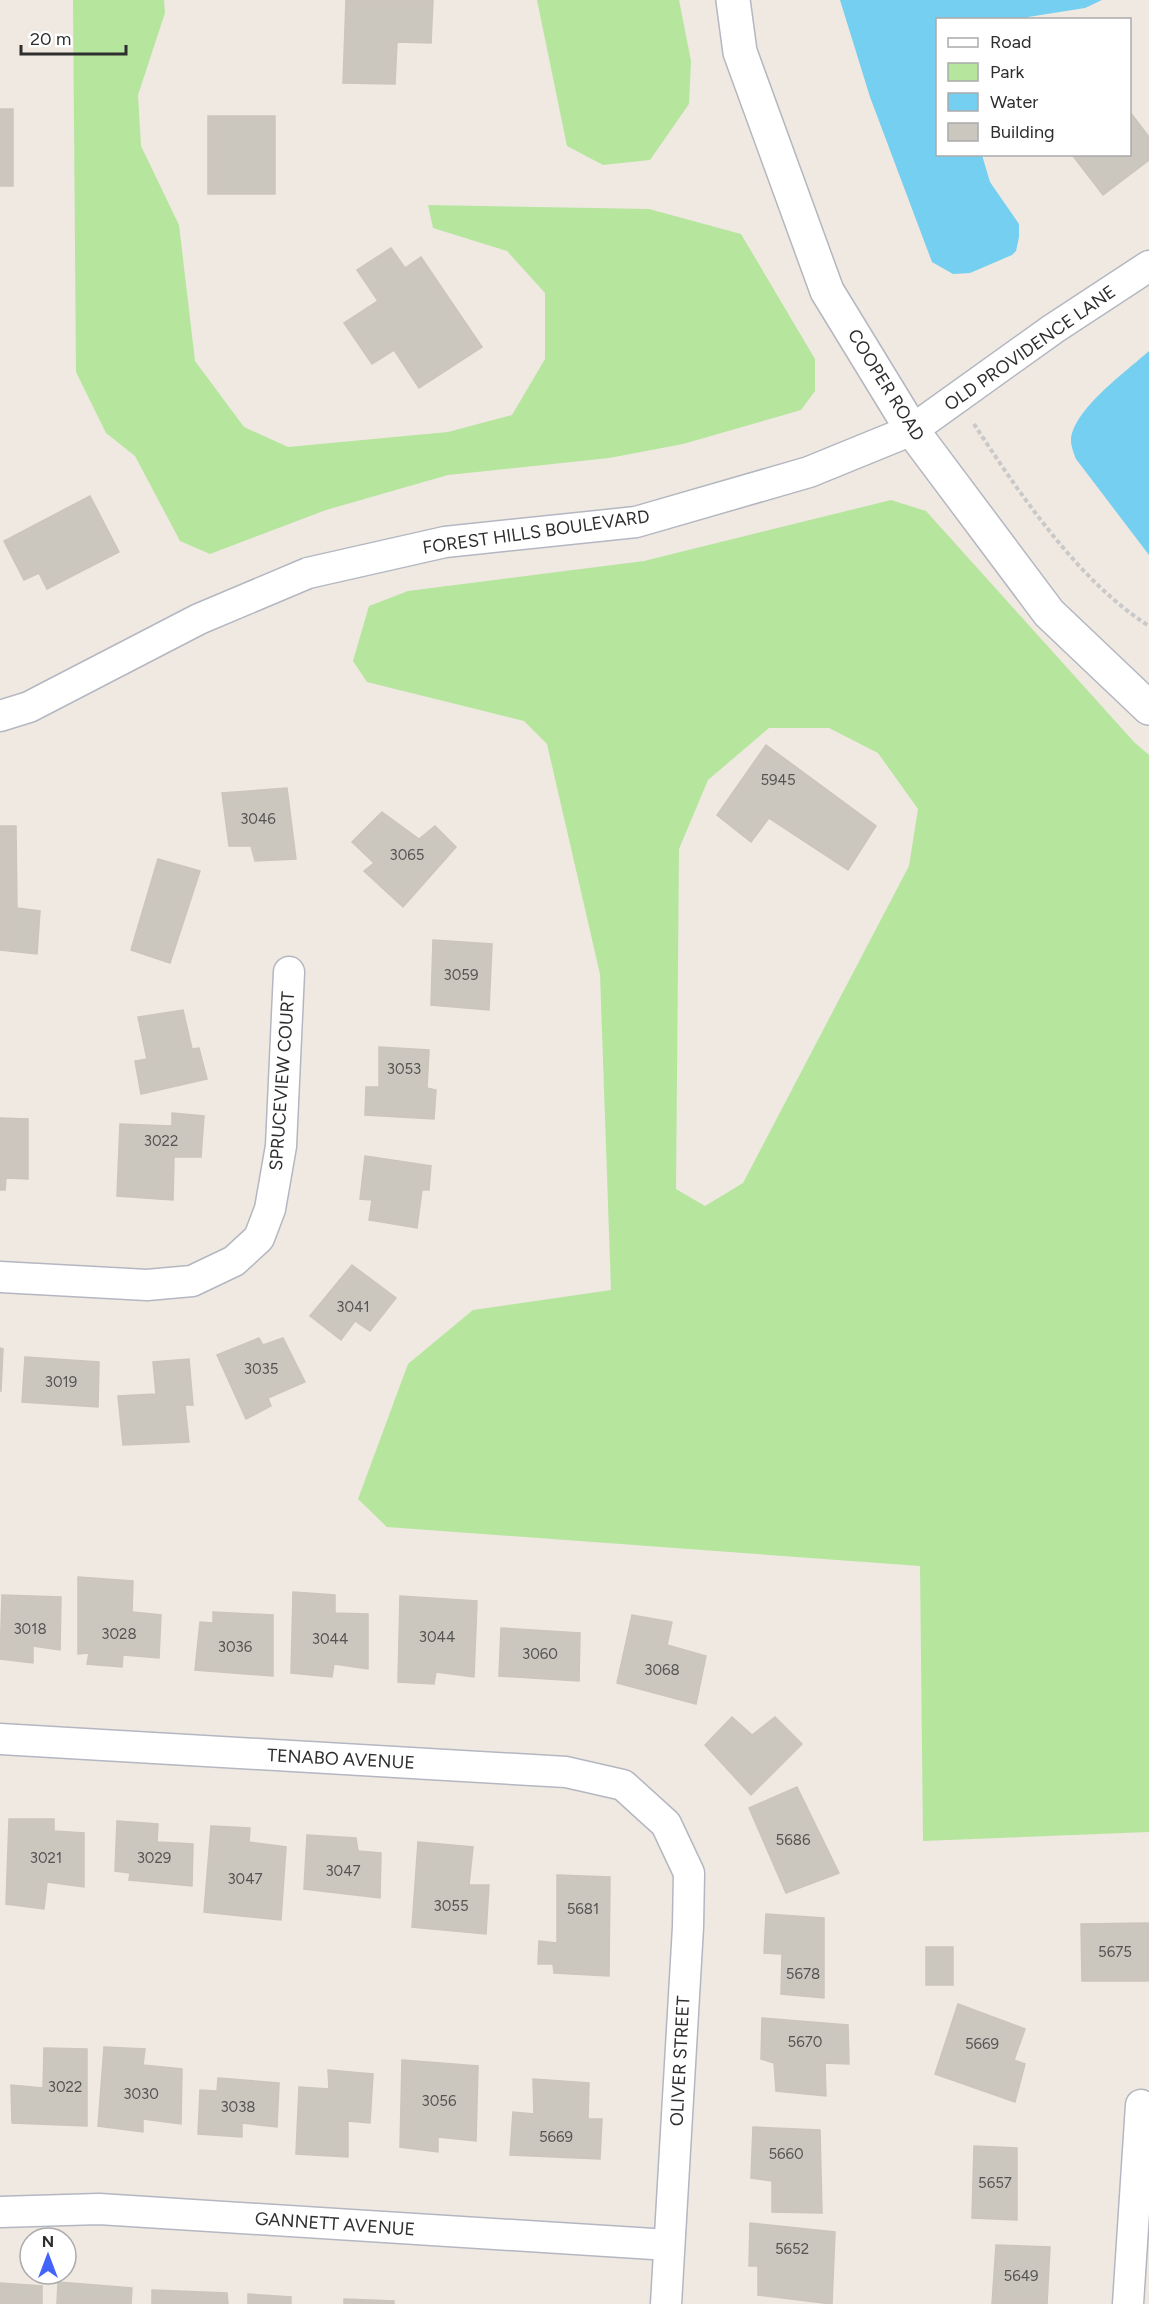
<svg xmlns="http://www.w3.org/2000/svg" width="1149" height="2304" font-family="Figtree,sans-serif">
	<rect width="100%" height="100%" fill="#efe9e1"/>
	<!-- green -->
	<g fill="#b6e59e" fill-rule="evenodd">
		<polygon points="73,0 164,0 165,13 138,95 141,146 179,225 195,361 244,427 288,447 448,432 512,415 545,359 545,293 507,251 433,228 428,205 649,209 741,234 815,359 815,391 801,410 683,444 609,458 448,475 326,510 210,554 180,541 135,456 106,433 76,372"/>
		<polygon points="537,0 679,0 691,61 689,104 650,160 603,165 567,146"/>
		<path d="M891 500 926 511 1134 742 1149 755V1832L923 1841 920 1566 387 1527 358 1499 408 1364 473 1310 611 1290 600 974 547 744 524 721 367 682 353 661 369 606 408 591 644 561ZM769 728H829L878 753 918 809 909 866 743 1183 705 1206 676 1189 679 849 708 780Z"/>
	</g>
	<!-- water -->
	<g fill="#75cff0">
		<polygon points="840,0 1102,0 1085,8 1028,17 1024,19 938,20 938,154 982,155 990,182 1019,224 1019,237 1016,251 1012,255 970,273 953,274 932,262 870,97"/>
		<path d="M1149 351V555L1076 459C1074 454 1071 446 1071 441 1072 410 1127 371 1149 351Z"/>
	</g>
	<!-- building -->
	<g fill="#cbc7bf" stroke="#cbc5ba" stroke-width="1.5">
		<polygon points="346,0 433,0 431,43 397,42 395,84 343,83"/>
		<rect x="0" y="109" width="13" height="77"/>
		<polygon points="1130,112 1149,137 1149,160 1103,195 1073,156 1130,154"/>
		<rect x="208" y="116" width="67" height="78"/>
		<polygon points="391,248 405,268 421,257 482,347 419,388 394,350 372,364 344,323 378,301 357,270"/>
		<polygon points="90,496 119,552 47,589 39,573 24,580 4,541"/>
		<polygon points="766,745 876,826 848,870 769,818 751,842 717,815"/>
		<polygon points="287,788 296,859 255,861 251,846 229,846 222,793"/>
		<polygon points="382,812 419,839 435,826 456,847 403,907 364,871 374,863 352,842"/>
		<polygon points="0,826 16,826 17,908 40,911 37,954 0,950"/>
		<polygon points="158,859 200,871 170,963 131,950"/>
		<polygon points="433,940 492,944 489,1010 431,1005"/>
		<polygon points="183,1010 192,1049 199,1048 207,1079 141,1094 135,1061 147,1059 138,1017"/>
		<polygon points="379,1047 429,1050 427,1088 436,1090 434,1119 365,1115 366,1087 379,1087"/>
		<polygon points="172,1113 204,1116 201,1157 174,1157 173,1200 117,1196 120,1124 172,1126"/>
		<polygon points="0,1118 28,1119 28,1179 6,1178 5,1190 0,1190"/>
		<polygon points="365,1156 431,1166 429,1190 422,1190 417,1228 369,1220 372,1200 360,1199"/>
		<polygon points="352,1265 396,1298 370,1331 355,1321 341,1340 310,1316"/>
		<polygon points="259,1338 263,1345 283,1338 305,1382 268,1398 271,1406 246,1419 217,1355"/>
		<polygon points="0,1348 3,1349 1,1391 0,1391"/>
		<polygon points="25,1357 99,1362 98,1407 22,1402"/>
		<polygon points="189,1359 193,1405 185,1405 189,1442 123,1445 118,1396 156,1394 153,1362"/>
		<polygon points="78,1577 133,1581 132,1612 161,1615 159,1658 123,1655 122,1667 87,1664 89,1653 78,1654"/>
		<polygon points="293,1592 335,1595 335,1613 368,1614 368,1669 334,1664 332,1677 291,1673"/>
		<polygon points="2,1595 61,1597 60,1650 33,1646 33,1663 0,1659"/>
		<polygon points="400,1596 477,1601 474,1677 436,1672 434,1684 398,1682"/>
		<polygon points="213,1612 273,1615 273,1676 195,1670 200,1622 213,1623"/>
		<polygon points="632,1615 672,1622 667,1645 706,1656 696,1704 617,1683"/>
		<polygon points="501,1628 580,1633 579,1681 499,1676"/>
		<polygon points="732,1717 752,1735 775,1717 802,1744 751,1795 705,1745"/>
		<polygon points="797,1787 839,1873 786,1893 749,1808"/>
		<polygon points="9,1819 54,1819 54,1831 84,1833 84,1887 47,1882 44,1909 6,1904"/>
		<polygon points="117,1821 158,1824 157,1842 193,1844 192,1886 129,1880 130,1873 115,1871"/>
		<polygon points="211,1826 250,1828 249,1842 286,1847 281,1920 204,1912"/>
		<polygon points="307,1835 356,1838 358,1851 381,1853 380,1898 304,1889"/>
		<polygon points="418,1842 473,1847 469,1885 489,1885 486,1934 412,1927"/>
		<polygon points="557,1875 610,1877 609,1976 554,1973 553,1964 538,1964 539,1941 557,1943"/>
		<polygon points="766,1914 824,1918 824,1998 781,1994 782,1954 764,1953"/>
		<polygon points="1149,1923 1149,1981 1082,1981 1081,1924"/>
		<rect x="926" y="1947" width="27" height="38"/>
		<polygon points="958,2004 1025,2029 1014,2060 1025,2064 1015,2102 935,2074"/>
		<polygon points="762,2018 848,2025 849,2064 825,2063 826,2096 776,2091 774,2063 761,2059"/>
		<polygon points="104,2047 145,2049 143,2065 182,2069 181,2124 143,2119 143,2132 98,2126"/>
		<polygon points="44,2048 87,2049 87,2126 12,2123 11,2085 43,2088"/>
		<polygon points="402,2060 478,2066 476,2141 438,2137 438,2152 400,2147"/>
		<polygon points="328,2070 373,2074 370,2123 348,2121 348,2157 296,2154 299,2087 329,2089"/>
		<polygon points="218,2078 279,2083 277,2127 242,2123 242,2137 198,2134 200,2090 217,2091"/>
		<polygon points="533,2079 589,2083 588,2119 602,2119 600,2159 510,2155 513,2112 534,2114"/>
		<polygon points="753,2127 820,2130 822,2213 772,2212 772,2181 751,2178"/>
		<polygon points="974,2146 1017,2148 1017,2220 972,2218"/>
		<polygon points="750,2223 835,2232 832,2304 758,2295 758,2266 749,2266"/>
		<polygon points="996,2245 1050,2247 1047,2304 992,2304"/>
		<polygon points="58,2282 132,2288 131,2304 57,2304"/>
		<polygon points="0,2283 42,2286 42,2304 0,2304"/>
		<polygon points="152,2290 227,2293 228,2304 152,2304"/>
		<polygon points="248,2294 291,2297 291,2304 248,2304"/>
		<polygon points="344,2299 394,2301 394,2304 344,2304"/>
	</g>
	<g fill="none" stroke-linecap="round" stroke-linejoin="round">
		<defs>
			<g id="street">
				<polyline points="0,716 29,707 199,619 308,573 445,542 636,522 809,472 912,430 1053,329 1149,266"/>
				<polyline points="0,1277 147,1285 192,1281 234,1261 259,1238 270,1209 281,1146 289,972"/>
				<polyline points="0,1739 566,1772 623,1785 666,1824 689,1873 688,1927 666,2304"/>
				<polyline points="0,2212 99,2209 669,2245"/>
				<polyline points="1128,2304 1141,2105"/>
			</g>
			<polyline id="secondary" points="733,0 740,52 827,291 912,430 1049,613 1149,708"/>
		</defs>
		<!-- street casing -->
		<use href="#street" stroke="#b4b7c1" stroke-width="33"/>
		<!-- secondary casing -->
		<use href="#secondary" stroke="#b4b7c1" stroke-width="36"/>
		<!-- path -->
		<path stroke="#c9c9c9" stroke-width="4" stroke-dasharray="4.5 3" stroke-linecap="butt" d="M974 424C1019 493 1079 582 1149 626"/>
		<!-- street -->
		<use href="#street" stroke="#fff" stroke-width="30"/>
		<!-- secondary -->
		<use href="#secondary" stroke="#fff" stroke-width="33"/>
	</g>
	<g text-anchor="middle" stroke-width="4.5" stroke-linejoin="round" paint-order="stroke">
		<!-- number labels -->
		<g font-size="15" fill="#555452">
			<text x="778" y="785">5945</text>
			<text x="258" y="824">3046</text>
			<text x="407" y="860">3065</text>
			<text x="461" y="980">3059</text>
			<text x="404" y="1074">3053</text>
			<text x="161" y="1146">3022</text>
			<text x="353" y="1312">3041</text>
			<text x="261" y="1374">3035</text>
			<text x="61" y="1387">3019</text>
			<text x="30" y="1634">3018</text>
			<text x="119" y="1639">3028</text>
			<text x="437" y="1642">3044</text>
			<text x="330" y="1644">3044</text>
			<text x="235" y="1652">3036</text>
			<text x="540" y="1659">3060</text>
			<text x="662" y="1675">3068</text>
			<text x="793" y="1845">5686</text>
			<text x="46" y="1863">3021</text>
			<text x="154" y="1863">3029</text>
			<text x="343" y="1876">3047</text>
			<text x="245" y="1884">3047</text>
			<text x="451" y="1911">3055</text>
			<text x="583" y="1914">5681</text>
			<text x="1115" y="1957">5675</text>
			<text x="803" y="1979">5678</text>
			<text x="805" y="2047">5670</text>
			<text x="982" y="2049">5669</text>
			<text x="65" y="2092">3022</text>
			<text x="141" y="2099">3030</text>
			<text x="439" y="2106">3056</text>
			<text x="238" y="2112">3038</text>
			<text x="556" y="2142">5669</text>
			<text x="786" y="2159">5660</text>
			<text x="995" y="2188">5657</text>
			<text x="792" y="2254">5652</text>
			<text x="1021" y="2281">5649</text>
		</g>
		<!-- street labels -->
		<g font-size="18" fill="#2e2e2e" stroke="#fff">
			<text transform="translate(1030 348) rotate(-35)" y="6">OLD PROVIDENCE LANE</text>
			<text transform="translate(886 385) rotate(58)" y="6">COOPER ROAD</text>
			<text transform="translate(536 532) rotate(-8)" y="6">FOREST HILLS BOULEVARD</text>
			<text transform="translate(282 1081) rotate(-86)" y="6">SPRUCEVIEW COURT</text>
			<text transform="translate(341 1759) rotate(3)" y="6">TENABO AVENUE</text>
			<text transform="translate(680 2061) rotate(-87)" y="6">OLIVER STREET</text>
			<text transform="translate(335 2224) rotate(4)" y="6">GANNETT AVENUE</text>
		</g>
	</g>
	<!-- legend -->
	<rect x="936" y="18" width="195" height="138" fill="#ffffff" stroke="#ababab" stroke-width="1.5"/>
	<rect x="948" y="38" width="30" height="9" fill="#ffffff" stroke="#ababab" stroke-width="1.5"/>
	<text x="990" y="48" font-size="18" fill="#2e2e2e">Road</text>
	<rect x="948" y="63" width="30" height="18" fill="#b6e59e" stroke="#ababab" stroke-width="1.5"/>
	<text x="990" y="78" font-size="18" fill="#2e2e2e">Park</text>
	<rect x="948" y="93" width="30" height="18" fill="#75cff0" stroke="#ababab" stroke-width="1.5"/>
	<text x="990" y="108" font-size="18" fill="#2e2e2e">Water</text>
	<rect x="948" y="123" width="30" height="18" fill="#cbc7bf" stroke="#ababab" stroke-width="1.5"/>
	<text x="990" y="138" font-size="18" fill="#2e2e2e">Building</text>
	<!-- north arrow -->
	<g transform="translate(48 2256)"><circle r="28" fill="#ffffff" stroke="#ababab" stroke-width="1.5"/>
	<path d="M0-4.5L10 22L0 15L-10 22Z" fill="#4264fb"/>
	<text y="-9" font-size="16" font-weight="bold" text-anchor="middle" fill="#2e2e2e">N</text>
	</g>
	<!-- scale -->
	<path d="M21 45v9h105v-9" fill="none" stroke="#2e2e2e" stroke-width="3"/>
	<text x="30" y="45" font-size="18" fill="#2e2e2e" stroke="#ffffff" stroke-width="4.5" paint-order="stroke">20 m</text>
</svg>
